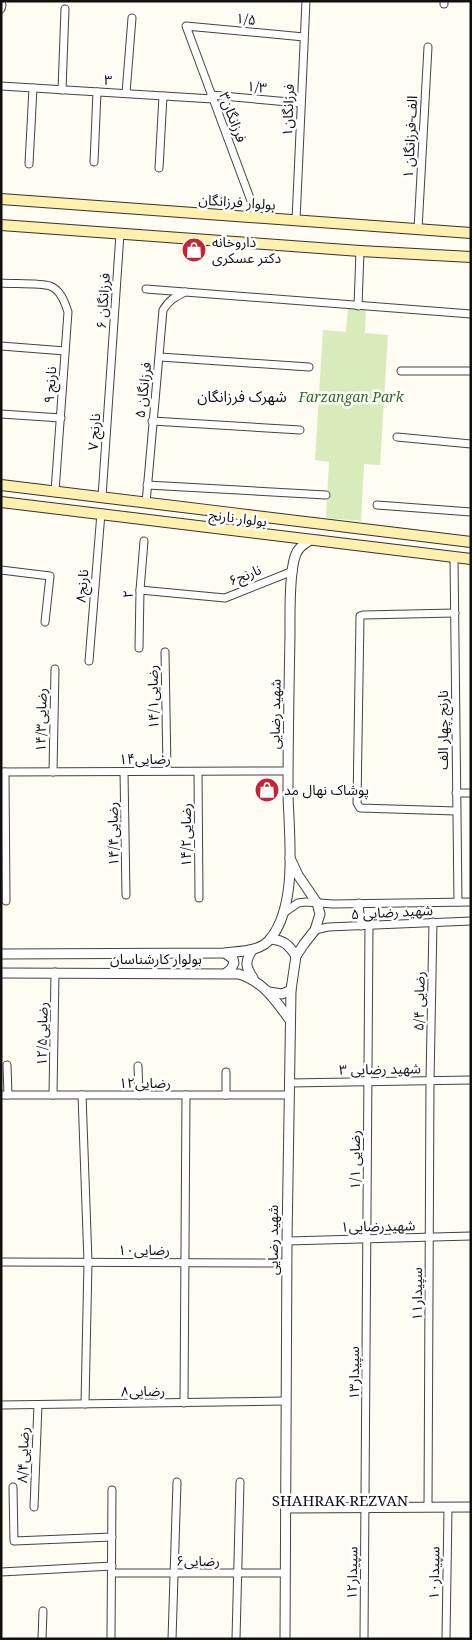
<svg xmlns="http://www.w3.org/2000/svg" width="472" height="1640" font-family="'Noto Serif','Noto Sans Arabic',serif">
	<rect width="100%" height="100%" fill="#fffcf3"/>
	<!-- green -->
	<polygon fill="#d7ebbb" points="348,306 366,308 365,333 388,335 380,465 364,464 361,521 326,518 329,462 315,460 323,330 346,332"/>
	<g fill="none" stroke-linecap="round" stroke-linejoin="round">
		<defs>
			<g id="minor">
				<polyline points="444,4 444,1"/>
				<polyline points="1,9 2,5"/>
				<polyline points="1,86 213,99"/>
				<polyline points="62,90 65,9"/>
				<polyline points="126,93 132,18"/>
				<polyline points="211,95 300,103"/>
				<polyline points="94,162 97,92"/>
				<polyline points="29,164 33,88"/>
				<polyline points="159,168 163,96"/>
				<polyline points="257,217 186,26 304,37"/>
				<polyline points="296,220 306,1"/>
				<polyline points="418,229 428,47"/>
				<path d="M1 283C12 284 41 283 50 286 61 290 65 303 68 312L55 491"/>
				<polyline points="146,289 471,314"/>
				<polyline points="358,306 360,251"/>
				<polyline points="1,346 65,351"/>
				<polyline points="160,357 309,367"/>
				<polyline points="401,371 471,371"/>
				<polyline points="1,414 61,418"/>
				<polyline points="152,421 300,430"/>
				<polyline points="397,437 471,444"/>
				<polyline points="147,485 326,495"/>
				<polyline points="102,497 120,234"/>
				<path d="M146 503 163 310C169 300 175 297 185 292"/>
				<polyline points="377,505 471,512"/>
				<polyline points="454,557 458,902"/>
				<polyline points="1,570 50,576 45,622"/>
				<polyline points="140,590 225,598 293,571"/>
				<polyline points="455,613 363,615 360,616 357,803 360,808 456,811"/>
				<polyline points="139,648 140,590 144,541"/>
				<polyline points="165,652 167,771"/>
				<polyline points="89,661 101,513"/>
				<polyline points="1,772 288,771"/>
				<polyline points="5,772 6,901"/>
				<polyline points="53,772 55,669"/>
				<polyline points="124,772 126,895"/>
				<polyline points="198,772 199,898"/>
				<polyline points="456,793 471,793"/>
				<polyline points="359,903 361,926"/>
				<polyline points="285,912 298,903 306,902 333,904 471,902"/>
				<polyline points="315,930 328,927 471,921"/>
				<polyline points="7,1065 8,1095"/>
				<polyline points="138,1066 139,1095"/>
				<polyline points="289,1083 471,1080"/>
				<polyline points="1,1095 288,1095"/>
				<polyline points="53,1095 55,972"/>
				<polyline points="82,1095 88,1262 85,1404"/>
				<polyline points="226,1095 226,1072"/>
				<polyline points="287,1241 471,1236"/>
				<polyline points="1,1262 286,1263"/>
				<polyline points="184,1403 186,1095"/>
				<polyline points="1,1405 286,1401"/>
				<polyline points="13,1487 14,1541 112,1537"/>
				<polyline points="34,1507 38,1405"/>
				<polyline points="428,1507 430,1081 433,922"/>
				<polyline points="1,1572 112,1566"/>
				<polyline points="112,1573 285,1573"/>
				<polyline points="42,1639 43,1611"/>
				<polyline points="111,1639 112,1490"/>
				<polyline points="172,1639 177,1482"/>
				<polyline points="236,1639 240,1482"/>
				<polyline points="364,1639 369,925"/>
				<polyline points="446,1639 448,1508"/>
			</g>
			<g id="tertiary">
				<path d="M270 939C284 940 289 945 296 956"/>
				<path d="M252 950C245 962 245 966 253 978"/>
				<polyline points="225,953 233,959 234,963 231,969 226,973"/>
				<path d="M1 954 225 953C240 951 261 952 271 938 298 903 289 837 288 794 288 741 289 687 290 634 290 615 289 570 296 554 298 548 304 544 309 541"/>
				<path d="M1 973 239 974C264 982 275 1000 290 1020"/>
				<polyline points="269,992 282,994 291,990"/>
				<polyline points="286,1508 471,1507"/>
				<polyline points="285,1639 287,1241 291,990 296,956 304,944 315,930 320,914 317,903 298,875 290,858"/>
			</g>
			<g id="secondary">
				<polyline points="1,199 471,233"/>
				<polyline points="1,225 360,251 471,257"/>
				<polyline points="1,485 471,542"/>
				<polyline points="1,502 471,559"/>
			</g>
		</defs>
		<!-- minor casing -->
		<use href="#minor" stroke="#434343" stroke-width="9"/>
		<!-- tertiary casing -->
		<use href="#tertiary" stroke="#434343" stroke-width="11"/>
		<!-- secondary casing -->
		<use href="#secondary" stroke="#323232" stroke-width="12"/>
		<!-- minor -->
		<use href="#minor" stroke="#fff" stroke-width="7"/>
		<!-- tertiary -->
		<use href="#tertiary" stroke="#fff" stroke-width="9"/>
		<!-- secondary -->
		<use href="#secondary" stroke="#fff0ae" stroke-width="10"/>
	</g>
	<!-- icons -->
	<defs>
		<symbol id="shop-disc" viewBox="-11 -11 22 22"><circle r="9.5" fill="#c42437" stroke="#fff"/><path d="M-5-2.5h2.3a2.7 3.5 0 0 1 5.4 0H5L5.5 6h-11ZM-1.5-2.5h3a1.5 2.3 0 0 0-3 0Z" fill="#fff"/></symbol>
	</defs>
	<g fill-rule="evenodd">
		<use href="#shop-disc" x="180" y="236" width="28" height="28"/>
		<use href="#shop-disc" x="253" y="776" width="28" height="28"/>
	</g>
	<g text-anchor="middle" stroke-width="5" stroke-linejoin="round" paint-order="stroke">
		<!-- street labels -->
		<g font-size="14" fill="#101010" stroke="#fff">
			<text transform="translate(246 19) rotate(5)" y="5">۱/۵</text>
			<text transform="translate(108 80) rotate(4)" y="5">۳</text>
			<text transform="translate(257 87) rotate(5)" y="5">۱/۳</text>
			<text transform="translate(288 110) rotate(-88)" y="5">فرزانگان۱</text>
			<text transform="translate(233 117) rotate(69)" y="5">فرزانگان۳</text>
			<text transform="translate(410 137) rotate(-87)" y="5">۱ الف-فرزانگان</text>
			<text transform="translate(237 202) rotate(4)" y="5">بولوار فرزانگان</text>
			<text transform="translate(103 301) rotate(-86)" y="5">فرزانگان ۶</text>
			<text transform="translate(50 385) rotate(-86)" y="5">نارنج ۹</text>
			<text transform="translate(143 390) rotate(-83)" y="5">فرزانگان ۵</text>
			<text transform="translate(94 432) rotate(-86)" y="5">نارنج ۷</text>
			<text transform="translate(238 518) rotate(7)" y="5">بولوار نارنج</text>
			<text transform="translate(245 575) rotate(-22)" y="5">نارنج۶</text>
			<text transform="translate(82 586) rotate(-85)" y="5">نارنج۸</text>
			<text transform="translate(128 594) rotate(-88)" y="5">۲</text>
			<text transform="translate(153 697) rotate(-91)" y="5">۱۴/۱رضایی</text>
			<text transform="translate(275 714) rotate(-89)" y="5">شهید رضایی</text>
			<text transform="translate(41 720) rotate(-89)" y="5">رضایی۱۴/۳</text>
			<text transform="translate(443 730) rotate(-90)" y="5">نارنج چهار الف</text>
			<text x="145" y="764">رضایی۱۴</text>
			<text transform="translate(113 834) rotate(-91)" y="5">رضایی۱۴/۴</text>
			<text transform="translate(186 835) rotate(-90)" y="5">رضایی۱۴/۲</text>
			<text transform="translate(392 912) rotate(-3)" y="5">شهید رضایی ۵</text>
			<text x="156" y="964">بولوار کارشناسان</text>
			<text transform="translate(419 1001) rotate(-89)" y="5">رضایی ۵/۴</text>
			<text transform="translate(42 1034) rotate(-89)" y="5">رضایی۱۲/۵</text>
			<text transform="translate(380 1069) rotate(-1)" y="5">شهید رضایی ۳</text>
			<text x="145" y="1088">رضایی۱۲</text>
			<text transform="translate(355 1160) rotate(-90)" y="5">رضایی ۱/۱</text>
			<text transform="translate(378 1226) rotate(-1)" y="5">شهیدرضایی۱</text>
			<text transform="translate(273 1240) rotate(-90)" y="5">شهید رضایی</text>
			<text x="144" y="1255">رضایی۱۰</text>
			<text transform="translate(417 1294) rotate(-90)" y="5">سپیدار۱۱</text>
			<text transform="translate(354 1373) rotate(-90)" y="5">سپیدار۱۳</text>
			<text transform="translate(143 1391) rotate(-1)" y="5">رضایی۸</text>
			<text transform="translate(23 1455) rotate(-88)" y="5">رضایی۸/۴</text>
			<text x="198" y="1566">رضایی۶</text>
			<text transform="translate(352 1573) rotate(-89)" y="5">سپیدار۱۲</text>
			<text transform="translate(434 1573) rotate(-89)" y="5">سپیدار۱۰</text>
		</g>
		<!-- poi labels -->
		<g font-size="14" fill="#101010" stroke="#fff" text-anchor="start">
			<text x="212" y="247">داروخانه<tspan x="212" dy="16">دکتر عسکری</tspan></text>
			<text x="284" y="795">پوشاک نهال مد</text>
		</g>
		<!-- park labels -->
		<g font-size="14" font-style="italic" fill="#336a1e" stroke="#fff">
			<text x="351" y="402">Farzangan Park</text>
		</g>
		<!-- neighbourhood labels -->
		<g font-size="15" fill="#101010" stroke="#fff">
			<text x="242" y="402">شهرک فرزانگان</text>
			<text x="340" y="1506">SHAHRAK REZVAN</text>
		</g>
	</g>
	<!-- border -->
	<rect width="472" height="1640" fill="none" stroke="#101010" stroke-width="5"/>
</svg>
